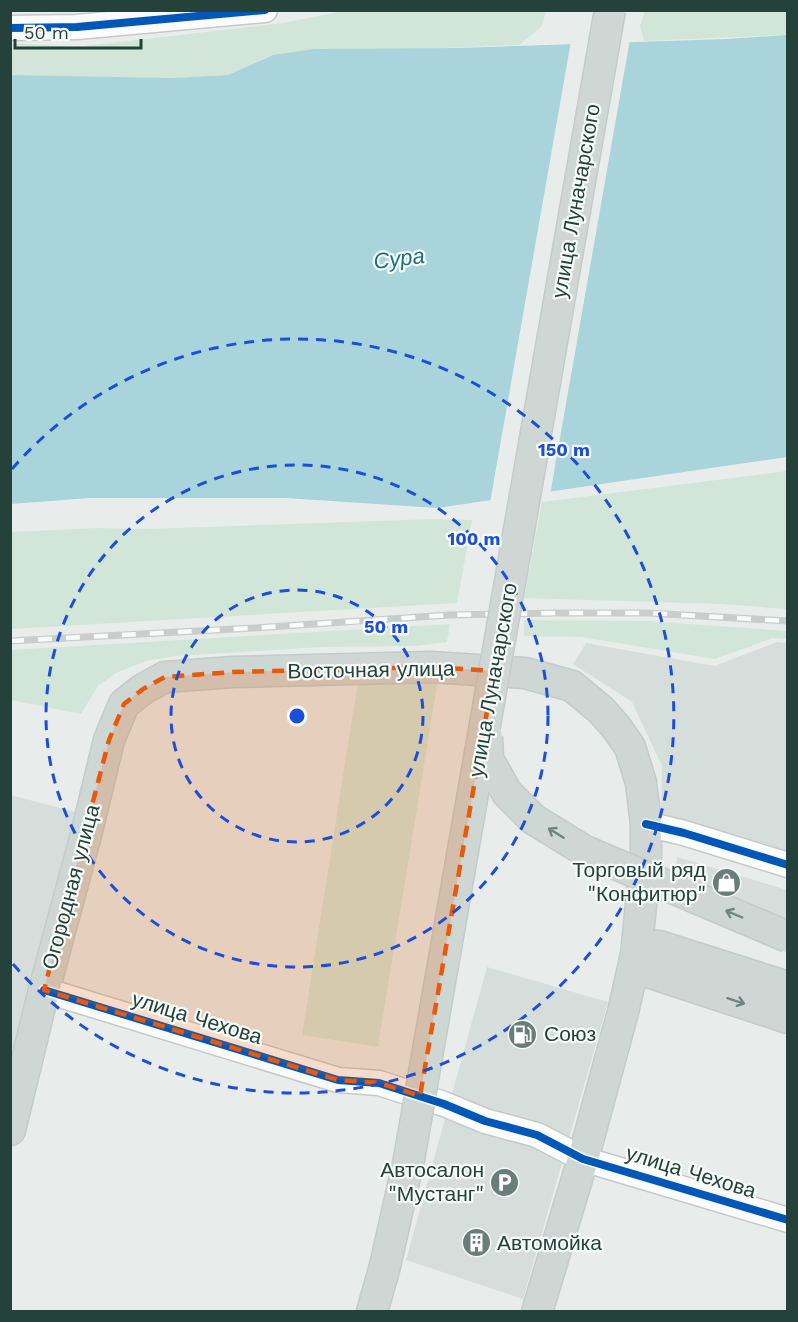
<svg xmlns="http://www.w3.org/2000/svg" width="798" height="1322" font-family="'Work Sans',sans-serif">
	<rect width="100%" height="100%" fill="#e8edeb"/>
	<!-- built -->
	<g fill="#d6dedb">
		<polygon points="777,642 787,643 787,855 661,819 662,766 632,702 573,664 586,643 714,666"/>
		<polygon points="11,795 75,812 11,1077"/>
		<polygon points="677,857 787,890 787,923 675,873"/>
		<polygon points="487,967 608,1002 523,1299 406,1260"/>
	</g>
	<!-- green -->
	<g fill="#d1e6d8">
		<polygon points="344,11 546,11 542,26 519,45 272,55 228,75 174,78 11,75 10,43 76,47 283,23"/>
		<polygon points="645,11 787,11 787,35 644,41 640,26"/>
		<polygon points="787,471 787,609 720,604 524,598 542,502"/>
		<polygon points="434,519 472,520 457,603 11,629 11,532 96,528 147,529"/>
		<polygon points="524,620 647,621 787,631 787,639 773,638 715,659 581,637 524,636"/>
		<polygon points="450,624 447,642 416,646 322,647 177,656 145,661 116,673 98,686 81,714 11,700 11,650"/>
		<polygon points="438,679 378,1047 302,1035 358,681"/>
	</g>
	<!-- water -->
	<polygon fill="#a9d4db" points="787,35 787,457 437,508 285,498 90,498 11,504 11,75 174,78 228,75 273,55 314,49 458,48 726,39"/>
	<!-- pier -->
	<polygon fill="#e8edeb" points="630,39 550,495 490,503 571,41"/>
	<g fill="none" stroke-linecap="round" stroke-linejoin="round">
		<defs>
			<g id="minor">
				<polyline points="10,28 77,27 265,10"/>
				<polyline points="646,824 684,833 788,865"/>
				<polyline points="44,990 338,1080 379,1083 444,1104 485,1121 537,1135 583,1159 788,1220"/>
			</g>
			<g id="major">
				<path d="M636 955C639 963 644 968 651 973L788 1018"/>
				<path d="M636 955C643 948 648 945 659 946L788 987"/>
				<polyline points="10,1130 44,990 86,835 109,740 124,704 143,689 165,677 233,672 431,667 525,673 572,686 601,710 616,727 630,747 641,783 646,824 646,855 636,955 623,1012 583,1159 537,1312"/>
				<polyline points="372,1312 385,1266 409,1159"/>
			</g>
		</defs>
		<!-- minor casing -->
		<use href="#minor" stroke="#c5cac8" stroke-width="27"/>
		<!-- major casing -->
		<use href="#major" stroke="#c3ccc9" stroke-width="33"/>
		<!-- minor -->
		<use href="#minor" stroke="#fcfcfc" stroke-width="24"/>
		<!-- major -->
		<use href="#major" stroke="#cfd7d5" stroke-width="30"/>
		<defs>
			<polyline id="rail" points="10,641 254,628 449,615 556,613 648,613 788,621"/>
		</defs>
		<!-- rail casing -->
		<use href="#rail" stroke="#c9cdcc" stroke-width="7"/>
		<!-- rail -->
		<use href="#rail" stroke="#f7fbf9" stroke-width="4.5" stroke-dasharray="14" stroke-linecap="butt"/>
		<defs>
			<g id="major-bridge">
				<polyline points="487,737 488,759 507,793 533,819 585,851 788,937"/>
				<polyline points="409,1159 610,10"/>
			</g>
		</defs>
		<!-- major-bridge casing -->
		<use href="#major-bridge" stroke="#c3ccc9" stroke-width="33" stroke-linecap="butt"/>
		<!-- major-bridge -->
		<use href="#major-bridge" stroke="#cfd7d5" stroke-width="30"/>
		<defs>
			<g id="cycleway">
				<polyline points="10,28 77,27 265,10"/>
				<polyline points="646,824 684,833 788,865"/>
				<polyline points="44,990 338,1080 379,1083 444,1104 485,1121 537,1135 583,1159 788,1220"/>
			</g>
		</defs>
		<!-- cycleway casing -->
		<use href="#cycleway" stroke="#f7fbf9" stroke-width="11"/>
		<!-- cycleway -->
		<use href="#cycleway" stroke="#0057b8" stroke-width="8"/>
	</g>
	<!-- one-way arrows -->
	<defs><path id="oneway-shaft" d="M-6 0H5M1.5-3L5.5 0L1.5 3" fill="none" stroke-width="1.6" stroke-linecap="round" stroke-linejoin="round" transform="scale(1.5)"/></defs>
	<g stroke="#718580">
		<use href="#oneway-shaft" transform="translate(556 833) rotate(-148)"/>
		<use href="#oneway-shaft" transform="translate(734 914) rotate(-157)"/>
		<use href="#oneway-shaft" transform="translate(736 1001) rotate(18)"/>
	</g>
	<!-- marked area -->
	<path fill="#e8590c" fill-opacity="0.2" stroke="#e8590c" stroke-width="4.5" stroke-dasharray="12 8" stroke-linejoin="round" d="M431 667 494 671 420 1096 379 1083 338 1080 44 990 109 740 124 704 143 689 165 677 233 672Z"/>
	<!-- distance rings -->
	<g fill="none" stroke="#1d4ed8" stroke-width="3" stroke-dasharray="10 8">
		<circle cx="297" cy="716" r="126"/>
		<circle cx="297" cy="716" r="251"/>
		<path d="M12 469A377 377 0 1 1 12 963"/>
	</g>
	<!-- icons -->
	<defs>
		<symbol id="shop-disc" viewBox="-11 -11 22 22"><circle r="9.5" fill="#697e78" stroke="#f7fbf9"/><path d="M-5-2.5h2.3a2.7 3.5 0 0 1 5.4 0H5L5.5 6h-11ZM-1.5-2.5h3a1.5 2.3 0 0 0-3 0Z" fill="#fff"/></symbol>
		<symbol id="fuel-disc" viewBox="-11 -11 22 22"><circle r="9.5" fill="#697e78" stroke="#f7fbf9"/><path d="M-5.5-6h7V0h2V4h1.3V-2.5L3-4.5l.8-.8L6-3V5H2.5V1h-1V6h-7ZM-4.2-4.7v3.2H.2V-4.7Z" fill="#fff"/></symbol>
		<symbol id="parking-disc" viewBox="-11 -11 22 22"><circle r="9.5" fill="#697e78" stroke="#f7fbf9"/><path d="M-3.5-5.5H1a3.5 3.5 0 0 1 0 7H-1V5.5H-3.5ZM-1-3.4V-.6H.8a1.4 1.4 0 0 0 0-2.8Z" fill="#fff"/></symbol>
		<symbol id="building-disc" viewBox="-11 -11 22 22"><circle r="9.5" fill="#697e78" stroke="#f7fbf9"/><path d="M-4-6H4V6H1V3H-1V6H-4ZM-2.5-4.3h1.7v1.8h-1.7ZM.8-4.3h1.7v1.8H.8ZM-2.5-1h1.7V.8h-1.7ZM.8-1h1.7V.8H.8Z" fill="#fff"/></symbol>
	</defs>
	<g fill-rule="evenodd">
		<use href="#shop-disc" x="710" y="866" width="33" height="33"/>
		<use href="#fuel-disc" x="506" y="1018" width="33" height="33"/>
		<use href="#parking-disc" x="488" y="1166" width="33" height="33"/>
		<use href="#building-disc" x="460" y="1226" width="33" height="33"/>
	</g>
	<g text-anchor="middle" stroke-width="4.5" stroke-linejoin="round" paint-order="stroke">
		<!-- street labels -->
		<g font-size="21" fill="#24423a" stroke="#f7fbf9">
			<text transform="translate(576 201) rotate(-80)" y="7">улица Луначарского</text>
			<text transform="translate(371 670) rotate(-1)" y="7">Восточная улица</text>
			<text transform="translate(493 680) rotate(-80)" y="7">улица Луначарского</text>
			<text transform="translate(71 887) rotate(-75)" y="7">Огородная улица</text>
			<text transform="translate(197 1018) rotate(17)" y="7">улица Чехова</text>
			<text transform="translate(691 1172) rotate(17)" y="7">улица Чехова</text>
		</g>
		<!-- poi labels -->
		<g font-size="21" fill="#24423a" stroke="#f7fbf9" text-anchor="end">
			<text x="706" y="877">Торговый ряд<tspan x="706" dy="24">"Конфитюр"</tspan></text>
			<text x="544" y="1041" text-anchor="start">Союз</text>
			<text x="484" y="1177">Автосалон<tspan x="484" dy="24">"Мустанг"</tspan></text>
			<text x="497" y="1250" text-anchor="start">Автомойка</text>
		</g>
		<!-- water labels -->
		<g font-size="22" font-style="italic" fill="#1c6f80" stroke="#f7fbf9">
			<text transform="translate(399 258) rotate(-7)" y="8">Сура</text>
		</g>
	</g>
	<circle cx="297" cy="716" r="9" fill="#1d4ed8" stroke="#f7fbf9" stroke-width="3"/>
	<g font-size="18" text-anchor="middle" font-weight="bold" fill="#1d4ed8" stroke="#f7fbf9" stroke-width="4.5" stroke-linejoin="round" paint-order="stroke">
		<text x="564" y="456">150 m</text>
		<text x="474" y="545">100 m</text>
		<text x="386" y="633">50 m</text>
	</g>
	<!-- border -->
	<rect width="798" height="1322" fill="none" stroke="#24423a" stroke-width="24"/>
	<!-- scale -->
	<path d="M15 39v9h126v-9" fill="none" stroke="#24423a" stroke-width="3"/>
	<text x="24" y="39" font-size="18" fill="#24423a" stroke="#f7fbf9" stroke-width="4.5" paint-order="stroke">50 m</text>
</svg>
